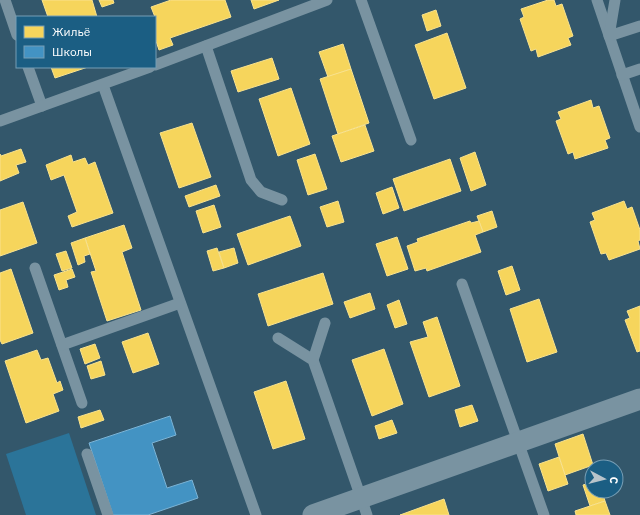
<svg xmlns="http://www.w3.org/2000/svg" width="640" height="515" font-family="'IBM Plex Sans',sans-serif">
	<rect width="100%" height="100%" fill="#33576b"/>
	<!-- green -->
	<polygon fill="#2b7499" points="69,433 96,515 26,515 6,454"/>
	<!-- homes -->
	<g fill="#f6d55c" stroke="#f9e28d">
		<polygon points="42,0 92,0 97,17 48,17"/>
		<polygon points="99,0 113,0 114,3 102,7"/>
		<polygon points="171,0 225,0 231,17 170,38 173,45 159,50 155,38 155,17 151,7"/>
		<polygon points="251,0 279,0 254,9"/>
		<polygon points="548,0 554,0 556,6 562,4 573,36 568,38 571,45 538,57 536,49 531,51 520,19 524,17 521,9"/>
		<polygon points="436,10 441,26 427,31 422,15"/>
		<polygon points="447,33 466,88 434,99 415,45"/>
		<polygon points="343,44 351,69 328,77 319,52"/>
		<polygon points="272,58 279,79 238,92 231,71"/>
		<polygon points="51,67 88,67 55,78"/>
		<polygon points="351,69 369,123 338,134 320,79"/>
		<polygon points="291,88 310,144 278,156 259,99"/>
		<polygon points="591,100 593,108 599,106 610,138 605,140 608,148 575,159 573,152 568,154 556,121 561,119 558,112"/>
		<polygon points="192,123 211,177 179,188 160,133"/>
		<polygon points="365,125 374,151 341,162 332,136"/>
		<polygon points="21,149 26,162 16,165 19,173 0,181 0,154 1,156"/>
		<polygon points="475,152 486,185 471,191 460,158"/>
		<polygon points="315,154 327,189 308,195 297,160"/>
		<polygon points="71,155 73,162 85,158 88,165 95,162 113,213 72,227 68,216 77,212 64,175 51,180 46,165"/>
		<polygon points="450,159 461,191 404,211 393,179"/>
		<polygon points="216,185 220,196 189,207 185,196"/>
		<polygon points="392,187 399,208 383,214 376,193"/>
		<polygon points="338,201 344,222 327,227 320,207"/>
		<polygon points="624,201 627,209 632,207 640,230 640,240 638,241 640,249 609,260 606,253 601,254 590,222 595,220 592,213"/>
		<polygon points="23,202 37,243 0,256 0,210"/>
		<polygon points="214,205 221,227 203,233 196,211"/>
		<polygon points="492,211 497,227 483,232 477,216"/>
		<polygon points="290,216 301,246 248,265 237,234"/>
		<polygon points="470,221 471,223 479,221 483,232 475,235 481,252 427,271 426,268 415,271 407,246 418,242 417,239"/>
		<polygon points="124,225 132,248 122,252 141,310 107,321 91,272 96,271 85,238"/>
		<polygon points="397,237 408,269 387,276 376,244"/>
		<polygon points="85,238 90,254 84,256 85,262 78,265 71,243"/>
		<polygon points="217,248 224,268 213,271 207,251"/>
		<polygon points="234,248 238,263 224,268 219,252"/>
		<polygon points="66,251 72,268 62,271 56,254"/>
		<polygon points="512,266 520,290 506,295 498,271"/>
		<polygon points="11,269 33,333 2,344 0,340 0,273"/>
		<polygon points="72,269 75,277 66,280 68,287 59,290 54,275"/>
		<polygon points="323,273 333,304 268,326 258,294"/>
		<polygon points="370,293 375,309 350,318 344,302"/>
		<polygon points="539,299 557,352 527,362 510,309"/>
		<polygon points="399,300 407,324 395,328 387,305"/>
		<polygon points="640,306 640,351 637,352 625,320 630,318 627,311"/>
		<polygon points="437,317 460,386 429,397 410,342 428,337 423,322"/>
		<polygon points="148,333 159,364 133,373 122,342"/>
		<polygon points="95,344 100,358 85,364 80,349"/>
		<polygon points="384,349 403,404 372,416 352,360"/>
		<polygon points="37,350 41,360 48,358 57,383 60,381 63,390 53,394 59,411 26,423 5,361"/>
		<polygon points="101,361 105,375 91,379 87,366"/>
		<polygon points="286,381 305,439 273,449 254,392"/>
		<polygon points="472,405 478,421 460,427 455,410"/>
		<polygon points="100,410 104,420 81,428 78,417"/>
		<polygon points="392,420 397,433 379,439 375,426"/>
		<polygon points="583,434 593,465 565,475 555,444"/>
		<polygon points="559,457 568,484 548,491 539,464"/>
		<polygon points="592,482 592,491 602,491 605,501 590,506 583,485"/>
		<polygon points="444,499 449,515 400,515"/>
		<polygon points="605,501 610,515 576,515 575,511"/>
	</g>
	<!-- schools -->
	<polygon fill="#4393c3" stroke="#7bb3d5" points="170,416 176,435 152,443 167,488 192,480 198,498 148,515 113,515 89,443"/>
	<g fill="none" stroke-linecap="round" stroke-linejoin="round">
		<!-- lane -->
		<g stroke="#7993a1" stroke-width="11">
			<polyline points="5,0 17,35"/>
			<polyline points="361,0 411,140"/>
			<polyline points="597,0 640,127"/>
			<polyline points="615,0 609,36 640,26"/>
			<polyline points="206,46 251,180 261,192 282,200"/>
			<polyline points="155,65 327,0"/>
			<polyline points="28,67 42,106"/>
			<polyline points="622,75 640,69"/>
			<polyline points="103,85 256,515"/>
			<polyline points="0,121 150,67"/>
			<polyline points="35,268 82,403"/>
			<polyline points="462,284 544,515"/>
			<polyline points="278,338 313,360 367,515"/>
			<polyline points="62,345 180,303"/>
			<polyline points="313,360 325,323"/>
			<polyline points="87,454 108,515"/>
		</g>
		<!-- street -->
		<polyline stroke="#7993a1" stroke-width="21" points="313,515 640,399"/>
	</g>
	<!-- legend -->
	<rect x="16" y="16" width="140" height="52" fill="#1b5e83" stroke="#769eb5"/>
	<rect x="24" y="26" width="20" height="12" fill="#f6d55c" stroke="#769eb5"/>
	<text x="52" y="36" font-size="12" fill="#ffffff">Жильё</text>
	<rect x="24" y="46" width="20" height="12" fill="#4393c3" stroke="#769eb5"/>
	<text x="52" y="56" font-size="12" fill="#ffffff">Школы</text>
	<!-- north arrow -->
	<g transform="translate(604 479) rotate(97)"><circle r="19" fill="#1b5e83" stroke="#769eb5"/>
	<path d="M0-3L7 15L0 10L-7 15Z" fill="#b8c4cb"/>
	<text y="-6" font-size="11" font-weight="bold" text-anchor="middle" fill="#ffffff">С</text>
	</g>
</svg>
